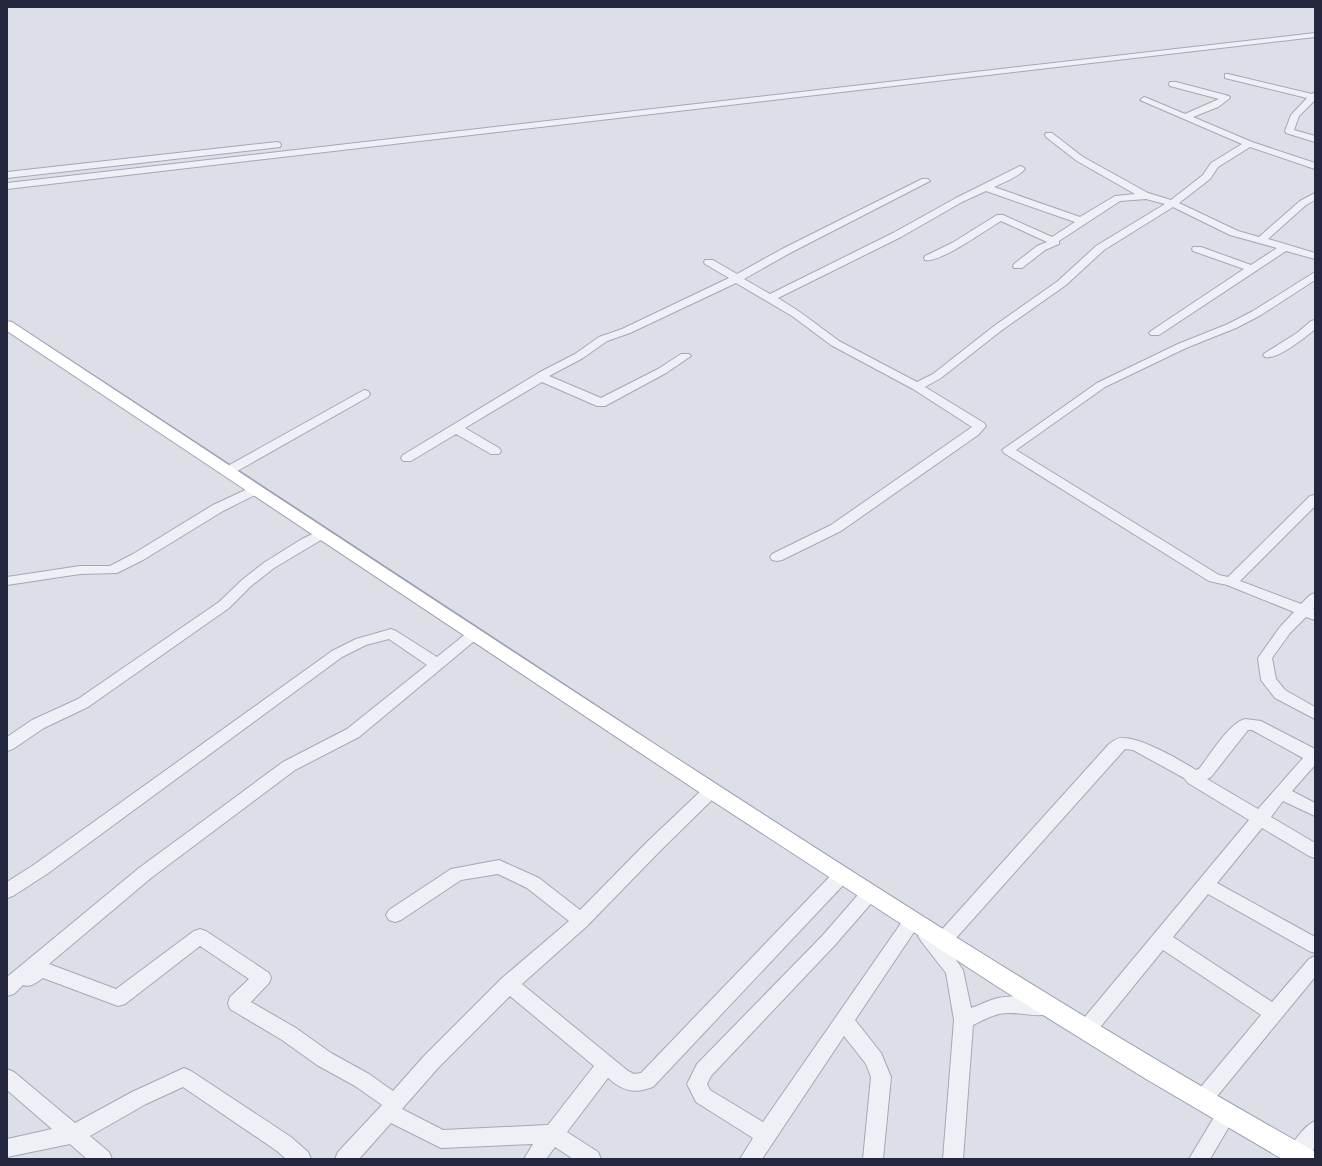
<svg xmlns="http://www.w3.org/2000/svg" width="1322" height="1166" font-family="'PT Sans',sans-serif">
	<rect width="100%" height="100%" fill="#dcdee8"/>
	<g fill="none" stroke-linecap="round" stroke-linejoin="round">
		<defs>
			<g id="minor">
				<polygon points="1315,33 1315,37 7,189 7,183"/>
				<polygon points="1225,74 1228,74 1312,94 1315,92 1315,100 1299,116 1294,130 1315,136 1315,142 1286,133 1285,131 1291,115 1307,98 1225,78"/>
				<path d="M1170 82H1176L1229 96 1230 98 1218 107 1193 117 1252 142 1315 163V169L1250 147 1218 167 1210 179 1179 203 1238 231 1259 237 1300 201 1315 193V200L1306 205 1268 239 1315 253V259L1286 251 1159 335H1151L1149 333 1151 331 1244 269 1193 251 1192 249 1193 247H1201L1251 265 1277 248 1230 235 1173 207 1104 250 1066 285 1002 330 941 378 925 387 984 423 986 426 978 435 841 531 782 560 777 561 772 560 770 557 772 554 831 525 972 427 913 389 831 345 792 316 736 283 630 333 607 341 583 358 549 376 601 398 658 369 681 354H689L691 356 666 373 605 406H597L542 382 465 428 499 448 501 451 499 454H491L456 434 411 461H403L401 458 403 455 540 372 575 354 599 337 622 329 729 278 705 264 704 262 705 260H713L737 274 782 249 922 179H928L930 181 790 253 744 279 770 294 893 233 956 198 1020 166 1023 167 1025 169C1017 178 1004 182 994 187L1080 217 1115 196 1135 194 1077 161 1046 137 1045 135 1046 133H1052L1083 157 1148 193 1171 200 1203 175 1211 163 1242 144 1140 100 1144 97 1147 98 1185 114 1219 99 1170 86 1169 84ZM986 191 1075 222 1052 237 1003 215H997L952 243 925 256 924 258 925 260C939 264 987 229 1001 221L1047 242 1037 246 1014 264 1013 266 1014 268H1022L1045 250 1059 244V241L1120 201 1146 199 1165 204 1096 246 1058 281 994 326 933 374 917 382 839 341 800 312 778 298 901 237 962 202Z"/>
				<polygon points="277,142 280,143 281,145 280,147 7,178 7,172"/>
				<polygon points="1315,272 1315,280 1261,315 1236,328 1186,348 1105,387 1016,450 1219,575 1228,577 1310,496 1315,495 1315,506 1240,581 1301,604 1310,595 1315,593 1315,607 1313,609 1315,610 1315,620 1306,617 1290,633 1272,658 1276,679 1285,690 1315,707 1315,719 1275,698 1261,680 1258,658 1280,627 1294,612 1227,585 1209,581 1004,453 1002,450 1097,383 1178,344 1228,324 1253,311"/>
				<path d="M1315 320V329C1306 337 1277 360 1265 357L1263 355 1265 353 1297 333 1311 321Z"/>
				<polygon points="364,390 368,391 370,394 368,397 232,474 224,474 222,471 224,468"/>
				<polygon points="254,486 259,487 260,490 259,493 223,511 143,560 117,573 80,574 7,585 7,577 80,566 110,566 133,554 213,505"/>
				<polygon points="321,530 326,531 328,534 326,537 274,568 251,586 229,608 88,707 44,728 13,749 7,751 7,737 32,720 78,699 219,602 242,580 265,562 302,539"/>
				<path d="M391 629 396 631 437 657 468 632 473 630 478 632 480 635 478 638 359 737 295 770 151 878 49 964 116 989 194 931 200 929 206 931 269 973 271 978 269 983 251 1002 296 1028 331 1053 369 1074 393 1091 424 1056 502 978 569 921 527 888 498 874 461 880 401 920 395 922 389 920 386 915 389 910 451 869 499 860 539 878 580 910 648 841 705 787 711 785 717 787 719 791 717 795 660 851 587 926 522 984 628 1071 634 1074 641 1073 835 871 841 869 847 871 850 876 847 881 653 1087C634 1094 623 1091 608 1078L567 1132 598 1152 601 1159H573L555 1147 546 1159H524L533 1144 441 1148 391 1123 359 1159H335L338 1152 382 1105 355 1086 317 1065 282 1040 230 1009 228 1003 230 997 249 979 200 946 125 1004 118 1006 43 978C37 982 31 988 23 985L14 994 7 996V977L139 868 283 762 347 729 427 665 389 639 366 645 342 657 47 874 13 896 7 898V882L35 864 332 651 356 639ZM510 996 594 1066 548 1125 443 1130 402 1109 438 1068Z"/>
				<path d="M1245 719 1261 721 1315 749V765L1292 791 1315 803V816L1283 801 1271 817 1315 843V858L1309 856 1262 828 1217 883 1315 937V953L1309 951 1208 894 1173 937 1272 1002 1309 959 1315 956V977L1209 1106 1202 1109 1195 1106 1192 1100 1195 1094 1261 1015 1163 950 1093 1036 1086 1038 1079 1036 1076 1030 1079 1024 1249 820 1188 783 1184 778 1133 750 1125 749 949 946 947 947 963 970 971 1008C980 1005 989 1000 998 998 1014 995 1037 996 1053 1001L1055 1007 1053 1013C1036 1019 1017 1010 999 1014 991 1016 981 1021 973 1025L963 1159H943L954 1020 946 973 921 941 918 936 921 931C928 928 932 929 937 935L1109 744C1114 741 1118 737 1123 738 1142 738 1180 760 1196 770L1199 769C1210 755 1229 723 1245 719ZM1248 730H1252L1303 758 1258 809 1207 779 1211 777Z"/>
				<polygon points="869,887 875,889 878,894 875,899 835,945 711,1076 707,1084 710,1090 763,1122 906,916 912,914 918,916 921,921 918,926 855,1020 881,1053 891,1077 883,1159 863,1159 871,1077 866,1064 844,1036 762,1159 740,1159 753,1138 696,1102 687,1084 697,1064 823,935 863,889"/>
				<polygon points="184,1068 191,1071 291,1137 308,1152 311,1159 286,1159 277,1151 183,1087 146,1104 90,1136 109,1152 112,1159 87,1159 70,1144 7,1157 7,1139 52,1129 7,1090 7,1069 14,1072 75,1123 132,1092"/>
				<polygon points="1226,1106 1233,1109 1236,1115 1210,1159 1189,1159 1219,1109"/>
				<path d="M1315 1121V1147L1307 1159H1287C1287 1147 1305 1125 1315 1121Z"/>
			</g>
			<path id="major" d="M7 321 12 322C230 466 448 610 667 752 880 890 1093 1027 1314 1151L1315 1159H1282L1146 1079 998 987 705 796 7 331Z"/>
		</defs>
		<!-- minor casing -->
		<use href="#minor" stroke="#a5a7b5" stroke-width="2"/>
		<!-- major casing -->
		<use href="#major" stroke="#9b9eb5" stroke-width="2"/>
		<!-- minor -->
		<use href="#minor" fill="#eff0f6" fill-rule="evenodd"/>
		<!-- major -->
		<use href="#major" fill="#fff" fill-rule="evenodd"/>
	</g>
	<!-- border -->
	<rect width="1322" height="1166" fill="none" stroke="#25273f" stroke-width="16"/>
</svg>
